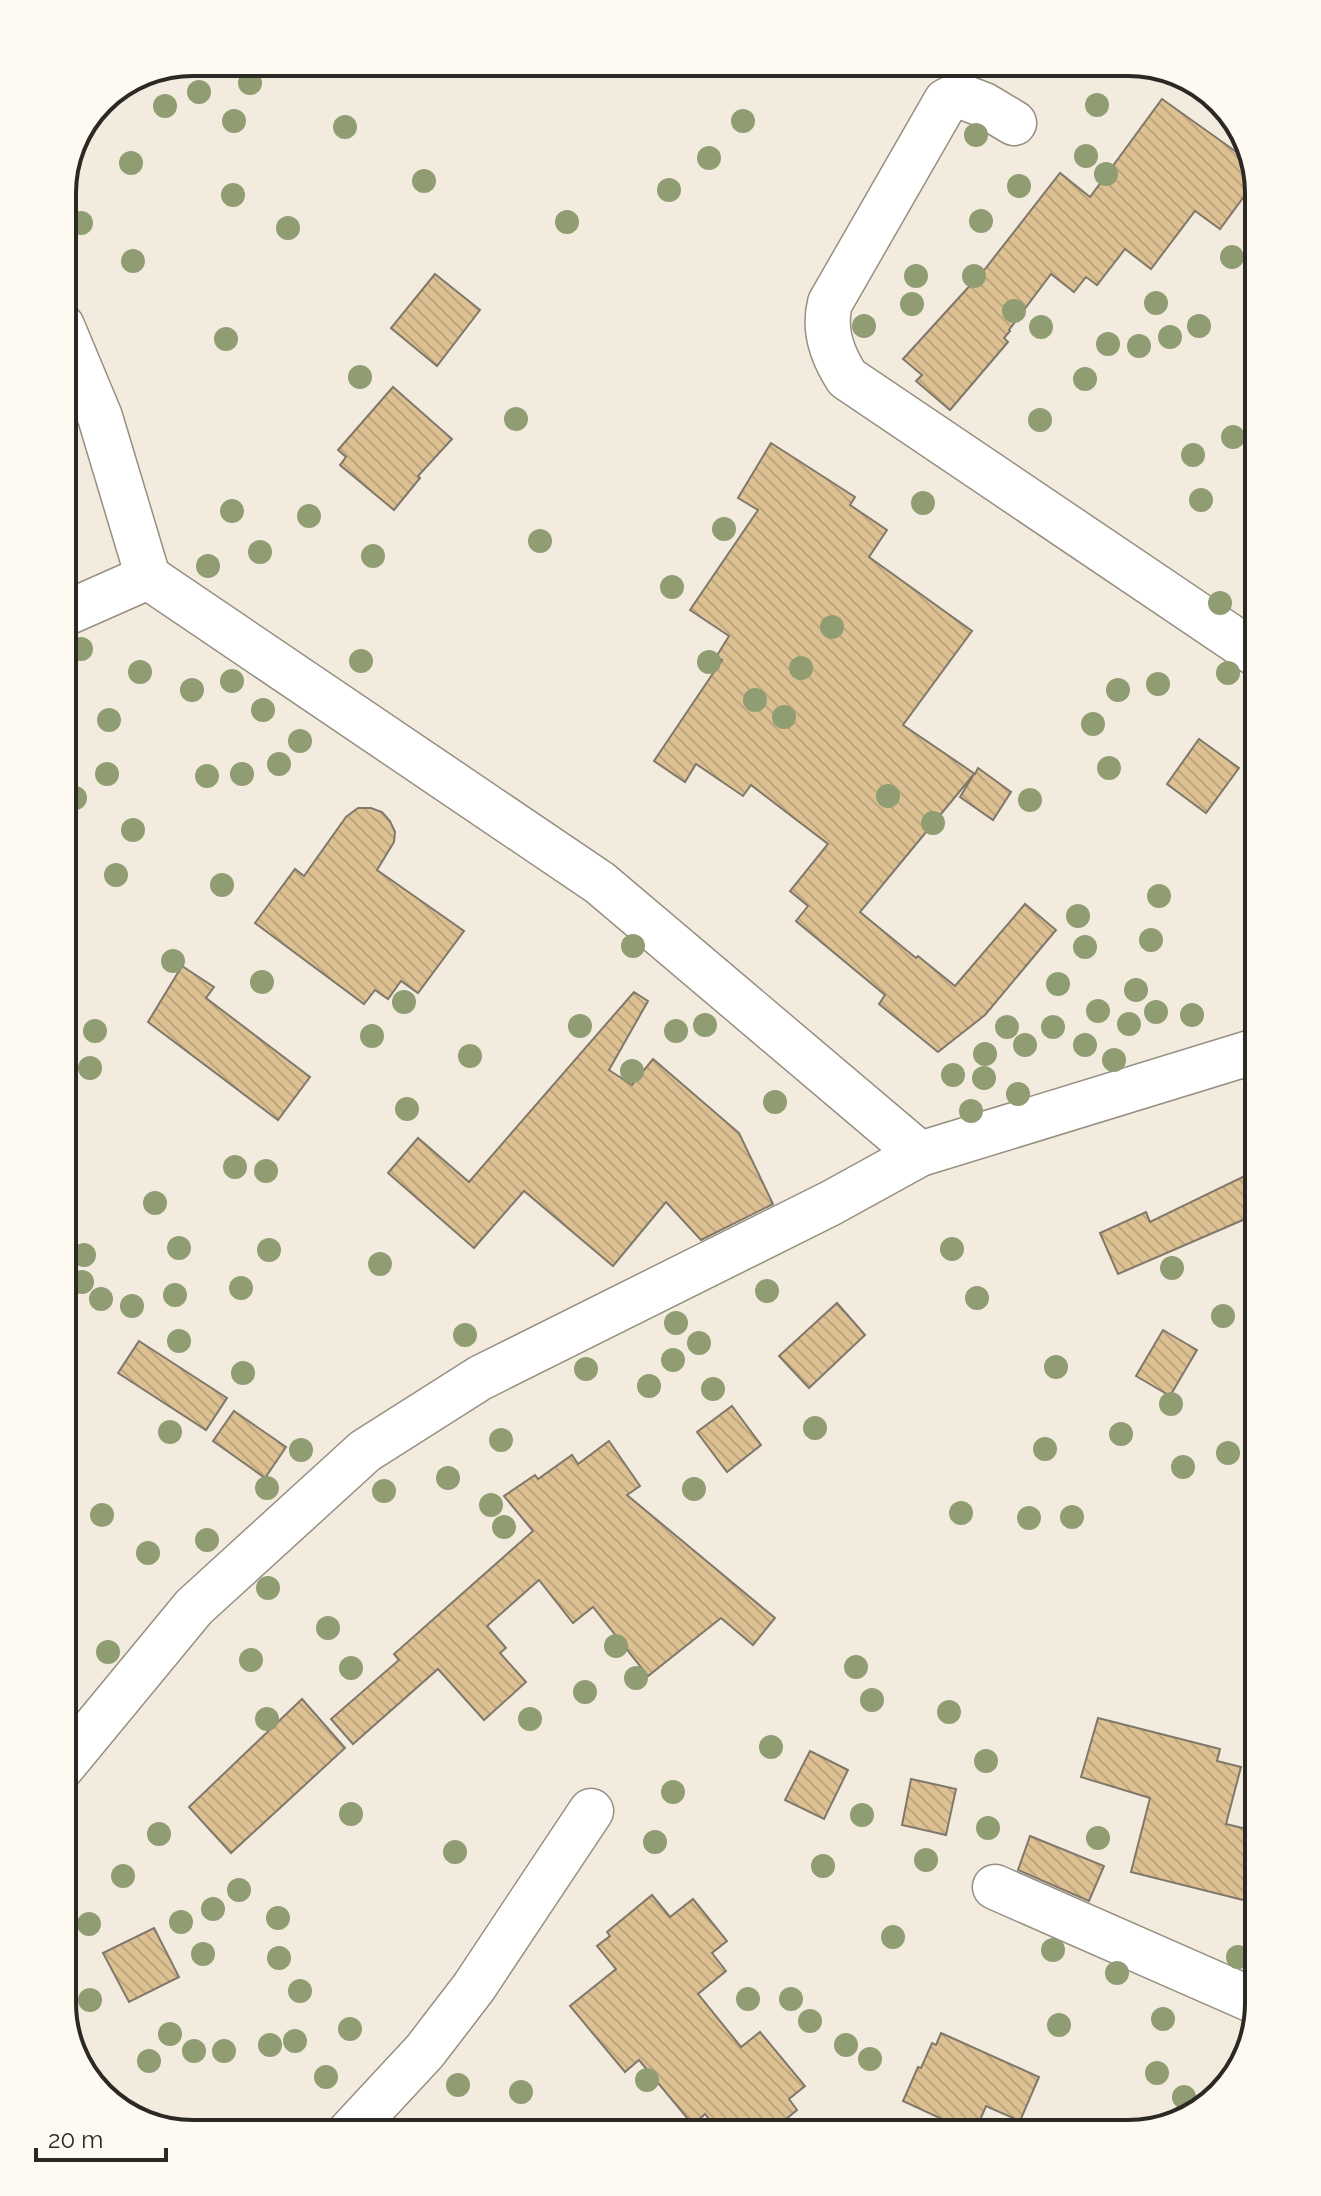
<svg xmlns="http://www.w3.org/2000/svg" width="1321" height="2196" font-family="Raleway,sans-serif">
	<defs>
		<pattern id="building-back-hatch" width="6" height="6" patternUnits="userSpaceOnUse" patternTransform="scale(2)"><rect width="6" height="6" fill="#ddc192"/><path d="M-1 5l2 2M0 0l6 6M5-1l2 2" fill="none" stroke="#bea67e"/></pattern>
	</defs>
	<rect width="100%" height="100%" fill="#f3ecde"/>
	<!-- building -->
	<g fill="url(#building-back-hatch)" stroke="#80786b" stroke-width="2">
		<polygon points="1162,99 1252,163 1256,180 1220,229 1195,211 1151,269 1125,249 1097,285 1086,277 1074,292 1051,274 1009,330 1010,331 1004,338 1008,342 950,410 916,381 922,375 903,359 985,269 1060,173 1090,197"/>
		<polygon points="435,274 480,310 437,366 391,328"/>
		<polygon points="393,387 452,439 418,476 420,478 394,510 340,465 346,457 338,450"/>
		<polygon points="771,443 855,497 850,505 887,530 869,557 972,631 903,725 975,774 978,768 1011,792 993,820 960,797 974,774 860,912 916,958 918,956 955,986 1025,904 1056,930 985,1015 938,1052 879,1004 885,995 796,921 808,906 790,891 828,844 751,785 743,796 696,764 685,782 654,761 722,660 716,657 729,636 690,610 758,510 738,498"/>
		<polygon points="1199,739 1239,768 1206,813 1167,784"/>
		<polygon points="358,808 371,808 382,812 390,821 395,832 394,842 377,870 464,931 418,993 401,981 388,999 375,990 364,1004 255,923 295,869 304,876 346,817"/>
		<polygon points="182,966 214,987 206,998 310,1077 278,1120 148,1022"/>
		<polygon points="634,992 648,1001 609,1070 632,1085 653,1059 739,1133 773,1204 701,1240 666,1202 613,1266 524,1191 474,1248 388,1173 418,1138 469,1182"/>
		<polygon points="1259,1169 1259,1213 1118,1274 1100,1233 1146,1212 1150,1222"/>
		<polygon points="837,1303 865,1335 809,1388 779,1356"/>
		<polygon points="1163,1330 1197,1350 1170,1396 1136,1376"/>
		<polygon points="139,1341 227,1398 206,1430 118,1373"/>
		<polygon points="732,1406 761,1445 727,1472 697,1432"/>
		<polygon points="234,1411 286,1447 265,1478 213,1441"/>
		<polygon points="609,1441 640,1486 627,1495 775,1618 753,1645 721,1618 648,1676 593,1607 573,1623 539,1580 487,1626 506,1648 500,1653 526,1682 484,1720 438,1669 353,1744 331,1719 399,1660 394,1654 533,1531 504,1496 535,1475 538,1479 572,1455 578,1464"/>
		<polygon points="302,1699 345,1748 231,1853 189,1807"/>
		<polygon points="1098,1718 1220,1749 1217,1761 1241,1767 1226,1824 1259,1832 1259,1904 1131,1872 1150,1798 1081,1777"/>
		<polygon points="810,1751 848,1770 824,1819 785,1800"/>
		<polygon points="911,1779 956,1789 946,1835 902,1825"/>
		<polygon points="1030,1836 1104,1866 1089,1901 1018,1870"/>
		<polygon points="652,1895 670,1917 693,1899 727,1941 712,1953 726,1971 698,1994 741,2047 760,2032 805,2086 789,2099 797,2110 768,2134 721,2134 705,2114 693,2125 639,2060 625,2072 570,2006 616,1969 597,1946 610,1936 607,1932"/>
		<polygon points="154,1928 179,1977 129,2002 103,1953"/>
		<polygon points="941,2033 1039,2077 1020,2121 986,2106 974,2134 903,2101 918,2067 921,2068 932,2043 936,2045"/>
	</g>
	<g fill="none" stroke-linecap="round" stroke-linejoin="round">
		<defs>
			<g id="minor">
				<path d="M1014 123 984 105 958 95 946 101 830 303C823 330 832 355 847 378L1259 656"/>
				<polyline points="62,326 100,417 148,577 600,883 920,1154"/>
				<polyline points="62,615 148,577"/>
				<polyline points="62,1767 194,1607 365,1451 480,1378 831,1203 920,1154 1259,1050"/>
				<polyline points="995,1887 1259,2003"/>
				<polyline points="348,2134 425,2051 474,1987 591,1811"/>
			</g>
		</defs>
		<!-- minor casing -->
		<use href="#minor" stroke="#968f82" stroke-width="47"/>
		<!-- minor -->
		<use href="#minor" stroke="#fff" stroke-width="44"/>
	</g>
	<!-- trees -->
	<g fill="#909d73">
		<circle cx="250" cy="83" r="12"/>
		<circle cx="199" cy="92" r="12"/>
		<circle cx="1097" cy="105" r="12"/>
		<circle cx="165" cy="106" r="12"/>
		<circle cx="234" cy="121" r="12"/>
		<circle cx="743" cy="121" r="12"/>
		<circle cx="345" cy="127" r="12"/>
		<circle cx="976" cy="135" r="12"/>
		<circle cx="1086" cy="156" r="12"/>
		<circle cx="709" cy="158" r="12"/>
		<circle cx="131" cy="163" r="12"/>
		<circle cx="1106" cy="174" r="12"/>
		<circle cx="424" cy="181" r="12"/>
		<circle cx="1019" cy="186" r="12"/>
		<circle cx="669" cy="190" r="12"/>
		<circle cx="233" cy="195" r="12"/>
		<circle cx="981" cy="221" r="12"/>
		<circle cx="567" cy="222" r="12"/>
		<circle cx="81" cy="223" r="12"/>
		<circle cx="288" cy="228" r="12"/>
		<circle cx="1232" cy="257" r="12"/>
		<circle cx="133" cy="261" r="12"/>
		<circle cx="916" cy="276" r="12"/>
		<circle cx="974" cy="276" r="12"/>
		<circle cx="1156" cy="303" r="12"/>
		<circle cx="912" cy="304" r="12"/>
		<circle cx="1014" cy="311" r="12"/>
		<circle cx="864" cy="326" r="12"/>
		<circle cx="1199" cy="326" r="12"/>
		<circle cx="1041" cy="327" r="12"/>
		<circle cx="1170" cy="337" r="12"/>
		<circle cx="226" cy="339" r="12"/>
		<circle cx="1108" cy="344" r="12"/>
		<circle cx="1139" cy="346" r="12"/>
		<circle cx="360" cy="377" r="12"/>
		<circle cx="1085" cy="379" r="12"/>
		<circle cx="516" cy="419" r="12"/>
		<circle cx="1040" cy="420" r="12"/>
		<circle cx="1233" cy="437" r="12"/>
		<circle cx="1193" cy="455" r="12"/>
		<circle cx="1201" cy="500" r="12"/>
		<circle cx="923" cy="503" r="12"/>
		<circle cx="232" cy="511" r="12"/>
		<circle cx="309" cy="516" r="12"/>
		<circle cx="724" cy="529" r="12"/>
		<circle cx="540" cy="541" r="12"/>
		<circle cx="260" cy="552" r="12"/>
		<circle cx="373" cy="556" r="12"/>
		<circle cx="208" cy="566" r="12"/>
		<circle cx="672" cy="587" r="12"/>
		<circle cx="1220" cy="603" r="12"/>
		<circle cx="832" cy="627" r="12"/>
		<circle cx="81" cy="649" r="12"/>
		<circle cx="361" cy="661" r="12"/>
		<circle cx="709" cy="662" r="12"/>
		<circle cx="801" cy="668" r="12"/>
		<circle cx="140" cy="672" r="12"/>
		<circle cx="1228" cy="673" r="12"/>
		<circle cx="232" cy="681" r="12"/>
		<circle cx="1158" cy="684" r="12"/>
		<circle cx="192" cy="690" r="12"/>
		<circle cx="1118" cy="690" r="12"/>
		<circle cx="755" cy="700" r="12"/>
		<circle cx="263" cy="710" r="12"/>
		<circle cx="784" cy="717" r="12"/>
		<circle cx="109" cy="720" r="12"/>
		<circle cx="1093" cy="724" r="12"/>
		<circle cx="300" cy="741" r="12"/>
		<circle cx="279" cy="764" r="12"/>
		<circle cx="1109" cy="768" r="12"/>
		<circle cx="107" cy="774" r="12"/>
		<circle cx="242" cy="774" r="12"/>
		<circle cx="207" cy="776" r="12"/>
		<circle cx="888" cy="796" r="12"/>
		<circle cx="75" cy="798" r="12"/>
		<circle cx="1030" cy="800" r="12"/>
		<circle cx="933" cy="823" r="12"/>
		<circle cx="133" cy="830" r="12"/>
		<circle cx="116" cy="875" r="12"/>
		<circle cx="222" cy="885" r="12"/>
		<circle cx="1159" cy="896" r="12"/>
		<circle cx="1078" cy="916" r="12"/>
		<circle cx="1151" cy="940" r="12"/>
		<circle cx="633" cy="946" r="12"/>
		<circle cx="1085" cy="947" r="12"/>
		<circle cx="173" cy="961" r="12"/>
		<circle cx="262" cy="982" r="12"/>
		<circle cx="1058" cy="984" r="12"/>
		<circle cx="1136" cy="990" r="12"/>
		<circle cx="404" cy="1002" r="12"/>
		<circle cx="1098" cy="1011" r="12"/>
		<circle cx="1156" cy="1012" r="12"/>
		<circle cx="1192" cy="1015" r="12"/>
		<circle cx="1129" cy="1024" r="12"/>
		<circle cx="705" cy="1025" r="12"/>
		<circle cx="580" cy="1026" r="12"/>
		<circle cx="1007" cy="1027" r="12"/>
		<circle cx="1053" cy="1027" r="12"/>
		<circle cx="95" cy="1031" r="12"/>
		<circle cx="676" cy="1031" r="12"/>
		<circle cx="372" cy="1036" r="12"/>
		<circle cx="1025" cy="1045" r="12"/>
		<circle cx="1085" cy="1045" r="12"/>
		<circle cx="985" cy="1054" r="12"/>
		<circle cx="470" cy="1056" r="12"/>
		<circle cx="1114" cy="1060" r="12"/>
		<circle cx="90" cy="1068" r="12"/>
		<circle cx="632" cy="1071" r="12"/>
		<circle cx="953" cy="1075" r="12"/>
		<circle cx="984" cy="1078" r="12"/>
		<circle cx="1018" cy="1094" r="12"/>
		<circle cx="775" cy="1102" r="12"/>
		<circle cx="407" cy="1109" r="12"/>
		<circle cx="971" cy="1111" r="12"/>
		<circle cx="235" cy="1167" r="12"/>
		<circle cx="266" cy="1171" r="12"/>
		<circle cx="155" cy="1203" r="12"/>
		<circle cx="179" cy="1248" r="12"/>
		<circle cx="952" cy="1249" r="12"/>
		<circle cx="269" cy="1250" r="12"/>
		<circle cx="84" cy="1255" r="12"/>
		<circle cx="380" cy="1264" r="12"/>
		<circle cx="1172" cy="1268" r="12"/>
		<circle cx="82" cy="1282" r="12"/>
		<circle cx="241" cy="1288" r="12"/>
		<circle cx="767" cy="1291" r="12"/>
		<circle cx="175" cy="1295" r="12"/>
		<circle cx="977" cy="1298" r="12"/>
		<circle cx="101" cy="1299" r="12"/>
		<circle cx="132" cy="1306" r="12"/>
		<circle cx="1223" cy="1316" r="12"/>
		<circle cx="676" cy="1323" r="12"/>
		<circle cx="465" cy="1335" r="12"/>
		<circle cx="179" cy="1341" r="12"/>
		<circle cx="699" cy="1343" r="12"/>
		<circle cx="673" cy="1360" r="12"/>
		<circle cx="1056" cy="1367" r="12"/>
		<circle cx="586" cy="1369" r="12"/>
		<circle cx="243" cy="1373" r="12"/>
		<circle cx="649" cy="1386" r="12"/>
		<circle cx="713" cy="1389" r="12"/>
		<circle cx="1171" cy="1404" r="12"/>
		<circle cx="815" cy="1428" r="12"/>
		<circle cx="170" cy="1432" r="12"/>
		<circle cx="1121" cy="1434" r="12"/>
		<circle cx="501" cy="1440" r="12"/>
		<circle cx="1045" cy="1449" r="12"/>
		<circle cx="301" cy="1450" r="12"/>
		<circle cx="1228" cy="1453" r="12"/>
		<circle cx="1183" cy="1467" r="12"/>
		<circle cx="448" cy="1478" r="12"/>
		<circle cx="267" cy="1488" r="12"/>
		<circle cx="694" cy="1489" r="12"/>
		<circle cx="384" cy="1491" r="12"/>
		<circle cx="491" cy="1505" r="12"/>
		<circle cx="961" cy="1513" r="12"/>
		<circle cx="102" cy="1515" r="12"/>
		<circle cx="1072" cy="1517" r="12"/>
		<circle cx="1029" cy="1518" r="12"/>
		<circle cx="504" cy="1527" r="12"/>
		<circle cx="207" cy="1540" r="12"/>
		<circle cx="148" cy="1553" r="12"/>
		<circle cx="268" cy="1588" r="12"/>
		<circle cx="328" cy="1628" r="12"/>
		<circle cx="616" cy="1646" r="12"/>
		<circle cx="108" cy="1652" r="12"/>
		<circle cx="251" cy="1660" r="12"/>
		<circle cx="856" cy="1667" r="12"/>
		<circle cx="351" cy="1668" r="12"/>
		<circle cx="636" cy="1678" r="12"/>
		<circle cx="585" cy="1692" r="12"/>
		<circle cx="872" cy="1700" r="12"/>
		<circle cx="949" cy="1712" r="12"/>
		<circle cx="267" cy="1719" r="12"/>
		<circle cx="530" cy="1719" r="12"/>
		<circle cx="771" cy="1747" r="12"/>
		<circle cx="986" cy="1761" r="12"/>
		<circle cx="673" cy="1792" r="12"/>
		<circle cx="351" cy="1814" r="12"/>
		<circle cx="862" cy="1815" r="12"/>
		<circle cx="988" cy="1828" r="12"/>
		<circle cx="159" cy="1834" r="12"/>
		<circle cx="1098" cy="1838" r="12"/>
		<circle cx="655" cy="1842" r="12"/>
		<circle cx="455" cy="1852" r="12"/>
		<circle cx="926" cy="1860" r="12"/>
		<circle cx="823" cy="1866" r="12"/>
		<circle cx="123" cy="1876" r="12"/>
		<circle cx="239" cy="1890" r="12"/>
		<circle cx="213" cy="1909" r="12"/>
		<circle cx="278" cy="1918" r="12"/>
		<circle cx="181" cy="1922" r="12"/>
		<circle cx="89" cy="1924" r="12"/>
		<circle cx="893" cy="1937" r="12"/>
		<circle cx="1053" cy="1950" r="12"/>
		<circle cx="203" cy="1954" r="12"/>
		<circle cx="1238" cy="1957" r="12"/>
		<circle cx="279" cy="1958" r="12"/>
		<circle cx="1117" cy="1973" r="12"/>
		<circle cx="300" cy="1991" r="12"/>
		<circle cx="748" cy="1999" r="12"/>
		<circle cx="791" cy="1999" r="12"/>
		<circle cx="90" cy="2000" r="12"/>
		<circle cx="1163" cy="2019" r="12"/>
		<circle cx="810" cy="2021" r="12"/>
		<circle cx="1059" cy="2025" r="12"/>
		<circle cx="350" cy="2029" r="12"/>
		<circle cx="170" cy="2034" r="12"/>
		<circle cx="295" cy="2041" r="12"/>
		<circle cx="270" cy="2045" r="12"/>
		<circle cx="846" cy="2045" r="12"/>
		<circle cx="194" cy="2051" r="12"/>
		<circle cx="224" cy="2051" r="12"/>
		<circle cx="870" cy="2059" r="12"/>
		<circle cx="149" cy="2061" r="12"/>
		<circle cx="1157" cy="2073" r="12"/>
		<circle cx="326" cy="2077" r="12"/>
		<circle cx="647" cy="2080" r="12"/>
		<circle cx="458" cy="2085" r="12"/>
		<circle cx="521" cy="2092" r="12"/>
		<circle cx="1184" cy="2097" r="12"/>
	</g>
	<!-- crop -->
	<path d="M0 0H1321V2196H0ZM193 76H1128A117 117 0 0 1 1245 193V2003A117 117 0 0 1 1128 2120H193A117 117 0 0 1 76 2003V193A117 117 0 0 1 193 76Z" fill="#fefaf1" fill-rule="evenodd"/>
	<path fill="none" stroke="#2c2924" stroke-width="4" d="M193 76H1128A117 117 0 0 1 1245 193V2003A117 117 0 0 1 1128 2120H193A117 117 0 0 1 76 2003V193A117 117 0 0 1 193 76Z"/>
	<!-- scale -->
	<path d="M36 2148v12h130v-12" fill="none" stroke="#2c2924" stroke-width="4"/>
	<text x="48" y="2148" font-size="24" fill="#2c2924" stroke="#fefaf1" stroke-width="6" paint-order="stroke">20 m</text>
</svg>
